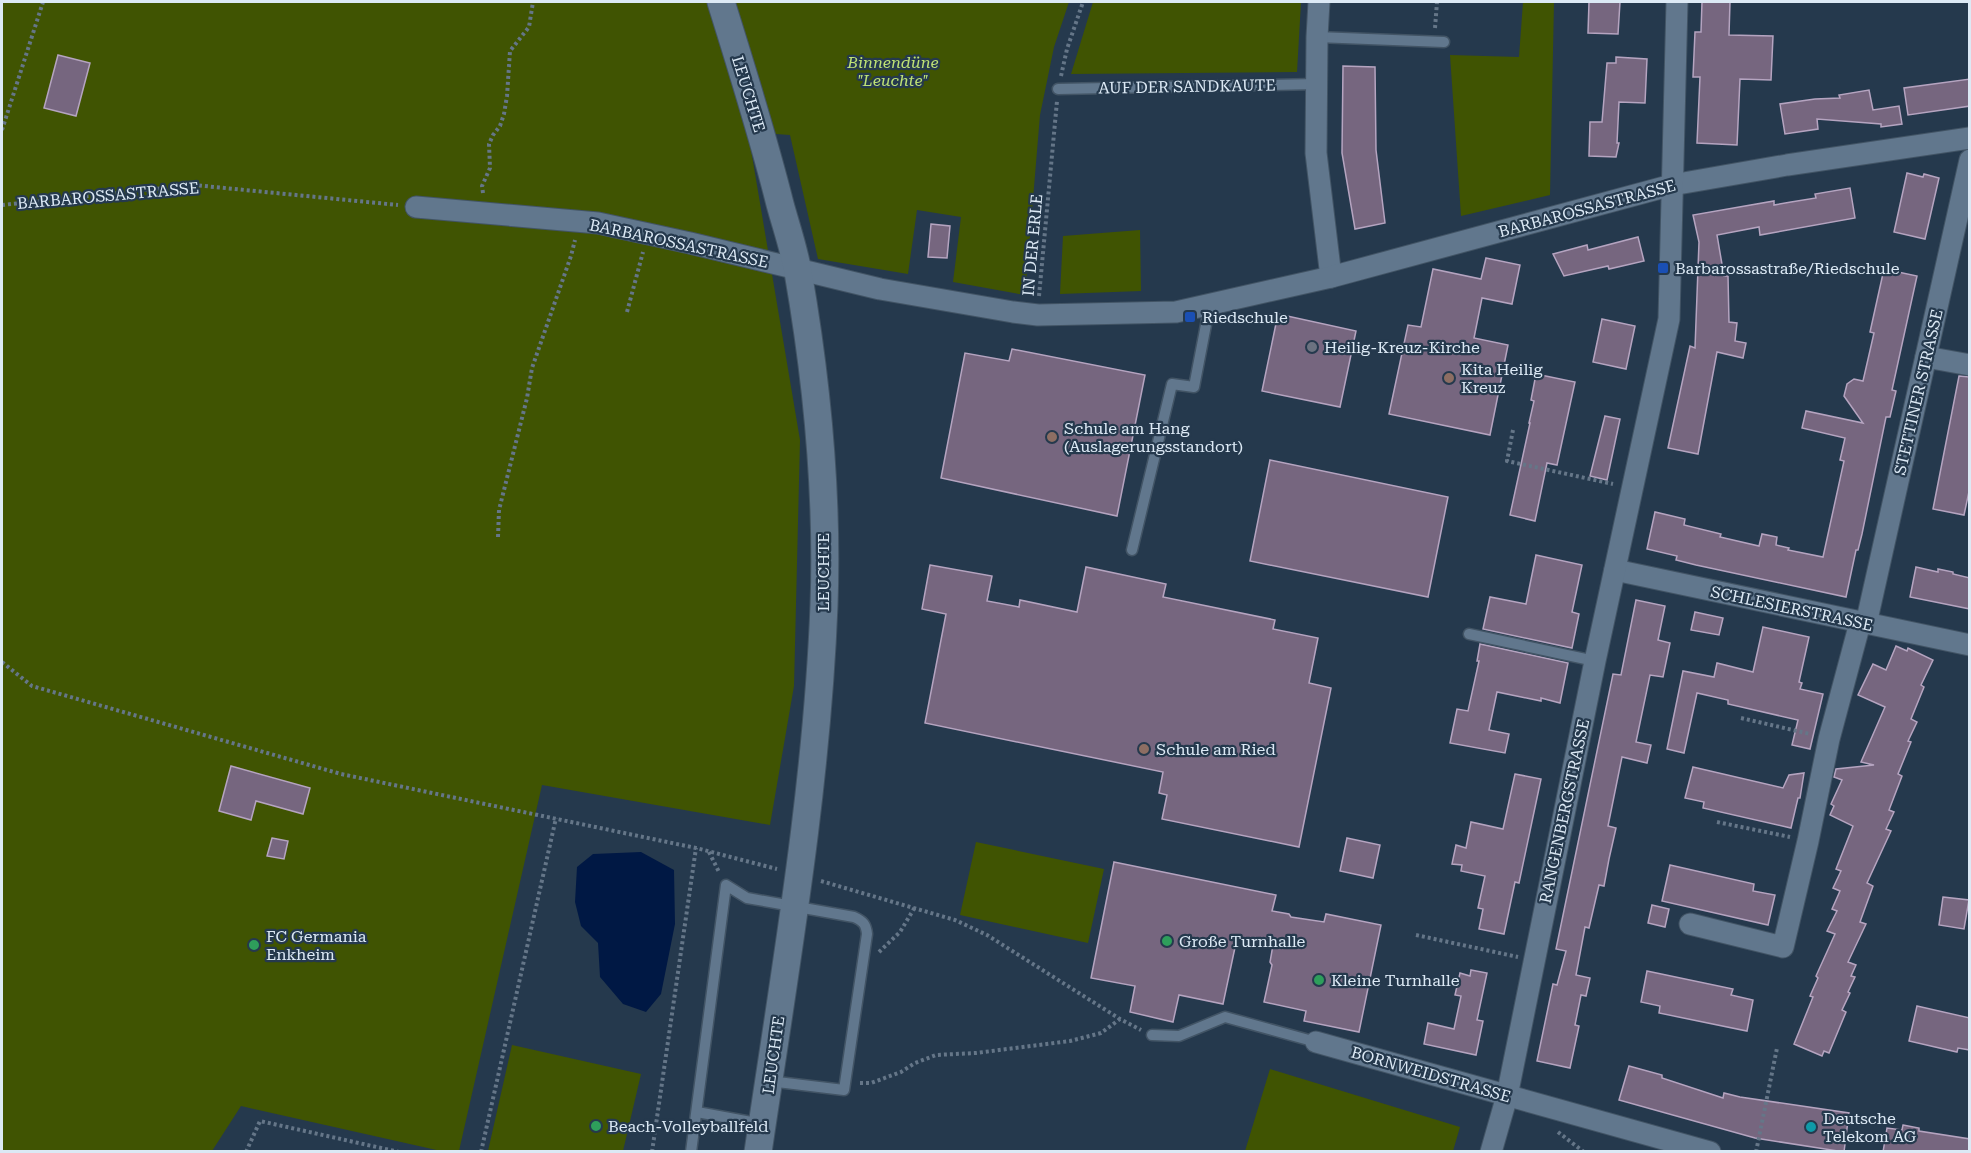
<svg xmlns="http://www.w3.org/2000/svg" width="1971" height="1153" font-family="'Roboto Serif',serif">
	<rect width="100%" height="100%" fill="#25394d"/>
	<!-- green -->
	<g fill="#405402">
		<polygon points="2,2 1069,2 1054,47 1040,115 1025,295 953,282 961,217 917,210 908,274 818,259 790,135 748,132 800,440 794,686 770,825 542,785 459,1151 441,1151 241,1106 212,1151 2,1151"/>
		<polygon points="1093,2 1301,2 1297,72 1071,74"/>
		<polygon points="1523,2 1554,2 1550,195 1461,216 1450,55 1519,57"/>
		<polygon points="1140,230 1141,291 1060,294 1063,236"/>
		<polygon points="976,842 1104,869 1088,943 960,915"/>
		<polygon points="512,1045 641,1074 623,1151 488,1151"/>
		<polygon points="1270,1069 1460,1127 1453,1151 1245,1151"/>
	</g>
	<!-- water -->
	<polygon fill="#001844" points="641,852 674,870 675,924 661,994 646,1012 623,1004 600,977 598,943 581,926 575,902 577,867 593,854"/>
	<!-- building -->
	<g fill="#76667f" stroke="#b5a4c0" stroke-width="1.5">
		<polygon points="1589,2 1620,2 1618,34 1588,33"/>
		<polygon points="1702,2 1730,2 1729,35 1773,36 1771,80 1740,79 1737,145 1697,143 1700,77 1693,77 1695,32 1701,32"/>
		<polygon points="58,55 90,63 76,116 44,108"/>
		<polygon points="1616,57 1647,59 1645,103 1619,102 1617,143 1619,143 1616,157 1589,156 1590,122 1602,122 1607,63 1616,63"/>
		<polygon points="1343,66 1375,67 1376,150 1385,223 1355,229 1342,153"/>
		<polygon points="1970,79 1970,106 1908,115 1904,88"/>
		<polygon points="1869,90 1873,110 1899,106 1902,124 1881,127 1881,124 1817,119 1818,129 1785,134 1780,104 1815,99 1840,98 1839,95"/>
		<polygon points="1907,173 1923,177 1924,174 1939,178 1925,239 1894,232"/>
		<polygon points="1850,188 1855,218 1760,235 1759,227 1717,235 1724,276 1728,276 1729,322 1737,323 1735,341 1746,343 1743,358 1717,352 1698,454 1668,448 1690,346 1695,348 1699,242 1693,215 1774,201 1774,205 1791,202 1816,198 1815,194"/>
		<polygon points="931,224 950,226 947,258 928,257"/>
		<polygon points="1638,237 1644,261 1609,269 1608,266 1564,276 1553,254 1587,245 1588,250"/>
		<polygon points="1486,258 1520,265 1512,304 1482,298 1474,338 1508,345 1490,435 1389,414 1408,325 1421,327 1433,269 1481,279"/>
		<polygon points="1884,269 1917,276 1892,390 1896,391 1890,417 1886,417 1862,534 1858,550 1856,550 1846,597 1696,565 1676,560 1677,556 1647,549 1655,512 1685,519 1684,525 1721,534 1720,537 1759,546 1762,534 1777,537 1776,545 1789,548 1788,550 1823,557 1844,461 1840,460 1845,438 1802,428 1806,411 1863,423 1844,396 1847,384 1854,379 1863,381 1874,333 1870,332"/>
		<polygon points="1278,314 1356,331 1340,407 1262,391"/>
		<polygon points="1602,319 1635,326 1626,369 1593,362"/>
		<polygon points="1012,349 1145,375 1117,516 941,478 965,353 1009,361"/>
		<polygon points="1536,374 1575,382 1557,465 1547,463 1535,521 1510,515 1530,423 1529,423 1534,401 1531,400"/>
		<polygon points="1959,376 1970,377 1970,487 1964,515 1933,509"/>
		<polygon points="1605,416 1620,419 1607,480 1590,476"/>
		<polygon points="1270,460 1448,497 1428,597 1250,561"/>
		<polygon points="1536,555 1582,565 1572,612 1579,614 1572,648 1483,629 1490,597 1526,604"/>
		<polygon points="930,565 992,576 987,601 1019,607 1020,600 1077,612 1086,567 1166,584 1163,597 1275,620 1273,629 1318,638 1309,683 1331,688 1299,847 1162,819 1167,795 1159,793 1163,772 925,723 946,614 922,609"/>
		<polygon points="1916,567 1938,572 1938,569 1953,572 1953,574 1970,578 1970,609 1910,597"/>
		<polygon points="1636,600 1665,606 1658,640 1670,643 1663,677 1650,675 1636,742 1651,745 1647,763 1622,757 1608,826 1616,828 1609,859 1604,886 1599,885 1589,928 1585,927 1576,975 1590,978 1586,996 1581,995 1575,1025 1579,1026 1570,1068 1537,1061 1553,984 1557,985 1566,951 1556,949 1613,674 1621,675"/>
		<polygon points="1695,612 1723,618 1719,635 1691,630"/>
		<polygon points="1763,627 1809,637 1799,682 1802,683 1800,689 1823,694 1810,749 1792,745 1798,720 1728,704 1728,700 1697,693 1684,753 1667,749 1683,671 1714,677 1717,663 1753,672"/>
		<polygon points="1480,644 1568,663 1560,703 1541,698 1541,701 1497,692 1489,730 1509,734 1505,753 1450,743 1457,709 1468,711 1479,661 1477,661"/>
		<polygon points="1896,646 1907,651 1908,648 1933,660 1921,685 1924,687 1911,719 1917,722 1908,741 1911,742 1898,774 1902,776 1889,810 1894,812 1886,829 1891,831 1867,883 1873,886 1860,922 1866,924 1848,962 1856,965 1851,976 1855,977 1848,992 1850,993 1842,1010 1846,1012 1829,1053 1824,1051 1822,1056 1794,1044 1813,997 1810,996 1818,978 1816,976 1835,934 1827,931 1837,911 1832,909 1840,891 1833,888 1841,871 1836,869 1853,826 1830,815 1834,806 1831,804 1842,780 1834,777 1836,769 1874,765 1861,762 1885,707 1858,695 1873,664 1886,670"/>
		<polygon points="231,766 310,788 303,814 256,801 251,820 219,811"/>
		<polygon points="1693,767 1783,788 1789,775 1804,773 1800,798 1798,798 1791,828 1703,808 1704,802 1685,798"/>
		<polygon points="1515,774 1541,779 1519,883 1515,882 1504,934 1479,929 1483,909 1478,908 1485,876 1461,871 1462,865 1452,864 1456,845 1466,848 1471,822 1503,829"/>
		<polygon points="272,838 288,841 284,859 267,856"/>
		<polygon points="1347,838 1380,845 1373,878 1340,871"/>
		<polygon points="1114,862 1276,895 1272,911 1289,914 1291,917 1324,922 1326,914 1381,925 1359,1032 1304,1021 1306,1011 1264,1002 1272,965 1270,962 1273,945 1237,938 1223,1004 1179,995 1173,1022 1130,1012 1135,986 1091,978"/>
		<polygon points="1670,865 1754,884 1753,891 1775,895 1768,925 1662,901"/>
		<polygon points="1943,897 1969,900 1964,929 1939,925"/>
		<polygon points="1652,905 1669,909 1665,927 1648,923"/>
		<polygon points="1471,970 1487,973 1477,1020 1483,1021 1476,1055 1424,1044 1428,1023 1454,1029 1461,996 1455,995 1460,973 1470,976"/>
		<polygon points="1647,971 1733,989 1731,995 1753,1000 1747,1031 1659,1013 1660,1006 1641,1002"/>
		<polygon points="1917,1006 1970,1018 1970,1050 1958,1048 1957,1052 1909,1041"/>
		<polygon points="1629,1066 1662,1075 1662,1078 1723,1098 1724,1093 1740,1097 1849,1113 1844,1152 1755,1138 1619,1100"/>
		<polygon points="1903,1125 1919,1128 1919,1131 1970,1139 1970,1152 1883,1152 1887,1128 1902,1130"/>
	</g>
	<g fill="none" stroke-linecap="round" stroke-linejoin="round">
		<defs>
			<g id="service">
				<polyline points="1317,37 1444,42"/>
				<polyline points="1058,89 1317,84"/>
				<polyline points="1132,550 1172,384 1194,387 1210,304"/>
				<polyline points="1469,634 1595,661"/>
				<polyline points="1152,1035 1179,1036 1225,1017 1316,1042"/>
				<polyline points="697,1112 762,1124"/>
				<path d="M691 1152 726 885 747 898 854 917C863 921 866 924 867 934L844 1090 769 1081"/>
			</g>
			<g id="minor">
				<polyline points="1319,2 1317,37 1316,153 1331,277"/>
				<polyline points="416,207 598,223 690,243 880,289 1013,312 1038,315 1176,312 1331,277 1672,185 1787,165 1970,138"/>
				<polyline points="1926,357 1970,365"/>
				<polyline points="1615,570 1970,645"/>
				<polyline points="1866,624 1970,160"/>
				<polyline points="1690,924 1783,947 1808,841 1829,739 1860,623"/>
				<polyline points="1316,1042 1710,1152"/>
				<polyline points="1491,1152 1507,1096 1595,661 1669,319 1677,2"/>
			</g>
			<path id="tertiary" d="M721 2C742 69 763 136 780 204 786 226 794 249 798 272 817 381 828 494 824 605 817 788 785 970 758 1152"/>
		</defs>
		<!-- service casing -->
		<use href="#service" stroke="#425465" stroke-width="13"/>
		<!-- minor casing -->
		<use href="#minor" stroke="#425465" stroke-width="23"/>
		<!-- tertiary casing -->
		<use href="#tertiary" stroke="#425465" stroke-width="29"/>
		<!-- path -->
		<g stroke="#657688" stroke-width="4" stroke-dasharray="3 3" stroke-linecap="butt">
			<polyline points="1435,28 1437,2"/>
			<polyline points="1061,76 1067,49 1083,2"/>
			<polyline points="2,130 43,2"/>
			<polyline points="483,193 482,186 490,168 489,144 493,135 500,126 504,114 507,96 510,51 529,27 533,2"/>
			<polyline points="2,205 194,185 398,205"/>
			<polyline points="1039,296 1057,101"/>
			<polyline points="627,312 643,252"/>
			<polyline points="1513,430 1507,461 1613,484"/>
			<polyline points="498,537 499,510 527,398 532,368 571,256 575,240"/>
			<polyline points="2,662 32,686 341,774 696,848 777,869"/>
			<polyline points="1741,718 1810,734"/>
			<polyline points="1717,822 1790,837"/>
			<polyline points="709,852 719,872"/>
			<polyline points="821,881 955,920 987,935 1120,1019 1141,1030"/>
			<polyline points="1416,935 1518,957"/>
			<polyline points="879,952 900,932 915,907"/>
			<polyline points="860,1083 871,1083 901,1072 915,1063 936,1055 976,1053 1070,1041 1101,1033 1120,1019"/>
			<polyline points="1558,1132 1584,1152"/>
			<polyline points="246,1152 260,1121 399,1152"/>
			<polyline points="481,1152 556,818"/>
			<polyline points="652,1152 696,848"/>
			<polyline points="1756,1152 1777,1048"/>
		</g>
		<!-- service -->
		<use href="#service" stroke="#61778d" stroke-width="10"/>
		<!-- minor -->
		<use href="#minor" stroke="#61778d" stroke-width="21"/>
		<!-- tertiary -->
		<use href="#tertiary" stroke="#61778d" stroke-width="27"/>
	</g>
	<!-- markers -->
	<g fill="#1a4fb4" stroke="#25394d" stroke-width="2">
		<rect x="1657" y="262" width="12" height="12" rx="3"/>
		<rect x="1184" y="311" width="12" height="12" rx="3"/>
	</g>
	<circle fill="#6b7280" stroke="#25394d" stroke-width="2" cx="1312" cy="347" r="6"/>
	<g fill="#8d6e63" stroke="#25394d" stroke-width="2">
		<circle cx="1449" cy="378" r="6"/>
		<circle cx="1052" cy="437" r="6"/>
		<circle cx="1144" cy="749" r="6"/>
	</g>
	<g fill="#2e9e5b" stroke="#25394d" stroke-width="2">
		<circle cx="1167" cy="941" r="6"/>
		<circle cx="254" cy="945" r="6"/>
		<circle cx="1319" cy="980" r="6"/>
		<circle cx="596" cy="1126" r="6"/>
	</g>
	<circle fill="#0f9aa8" stroke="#25394d" stroke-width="2" cx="1811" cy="1127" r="6"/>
	<g text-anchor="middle" stroke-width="4.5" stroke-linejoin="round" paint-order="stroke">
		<!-- park labels -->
		<g font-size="16" font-style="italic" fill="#bfe275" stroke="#25394d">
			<text x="893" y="68">Binnendüne<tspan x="893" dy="18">"Leuchte"</tspan></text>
		</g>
		<!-- street labels -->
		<g font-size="16" fill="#dce9f5" stroke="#25394d">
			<text transform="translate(1187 86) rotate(-1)" y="6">AUF DER SANDKAUTE</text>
			<text transform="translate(749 94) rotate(73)" y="6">LEUCHTE</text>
			<text transform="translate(108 195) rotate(-5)" y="6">BARBAROSSASTRASSE</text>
			<text transform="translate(1587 208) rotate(-15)" y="6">BARBAROSSASTRASSE</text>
			<text transform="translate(679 243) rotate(12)" y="6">BARBAROSSASTRASSE</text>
			<text transform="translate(1032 245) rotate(-85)" y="6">IN DER ERLE</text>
			<text transform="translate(1918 392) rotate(-77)" y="6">STETTINER STRASSE</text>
			<text transform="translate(823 572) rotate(-90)" y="6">LEUCHTE</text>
			<text transform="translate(1792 608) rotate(12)" y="6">SCHLESIERSTRASSE</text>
			<text transform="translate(1564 811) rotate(-78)" y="6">RANGENBERGSTRASSE</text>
			<text transform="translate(773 1055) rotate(-82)" y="6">LEUCHTE</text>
			<text transform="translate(1431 1074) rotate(16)" y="6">BORNWEIDSTRASSE</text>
		</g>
		<!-- poi labels -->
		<g font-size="16" fill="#dce9f5" stroke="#25394d" text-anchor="start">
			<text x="1675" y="274">Barbarossastraße/Riedschule</text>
			<text x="1202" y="323">Riedschule</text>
			<text x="1324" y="353">Heilig-Kreuz-Kirche</text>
			<text x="1461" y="375">Kita Heilig<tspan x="1461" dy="18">Kreuz</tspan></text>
			<text x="1064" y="434">Schule am Hang<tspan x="1064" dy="18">(Auslagerungsstandort)</tspan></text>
			<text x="1156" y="755">Schule am Ried</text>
			<text x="266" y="942">FC Germania<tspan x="266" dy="18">Enkheim</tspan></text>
			<text x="1179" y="947">Große Turnhalle</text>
			<text x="1331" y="986">Kleine Turnhalle</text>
			<text x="1823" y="1124">Deutsche<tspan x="1823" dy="18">Telekom AG</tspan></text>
			<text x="608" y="1132">Beach-Volleyballfeld</text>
		</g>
	</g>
	<!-- border -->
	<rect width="1971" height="1153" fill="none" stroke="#dce9f5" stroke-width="6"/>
</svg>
